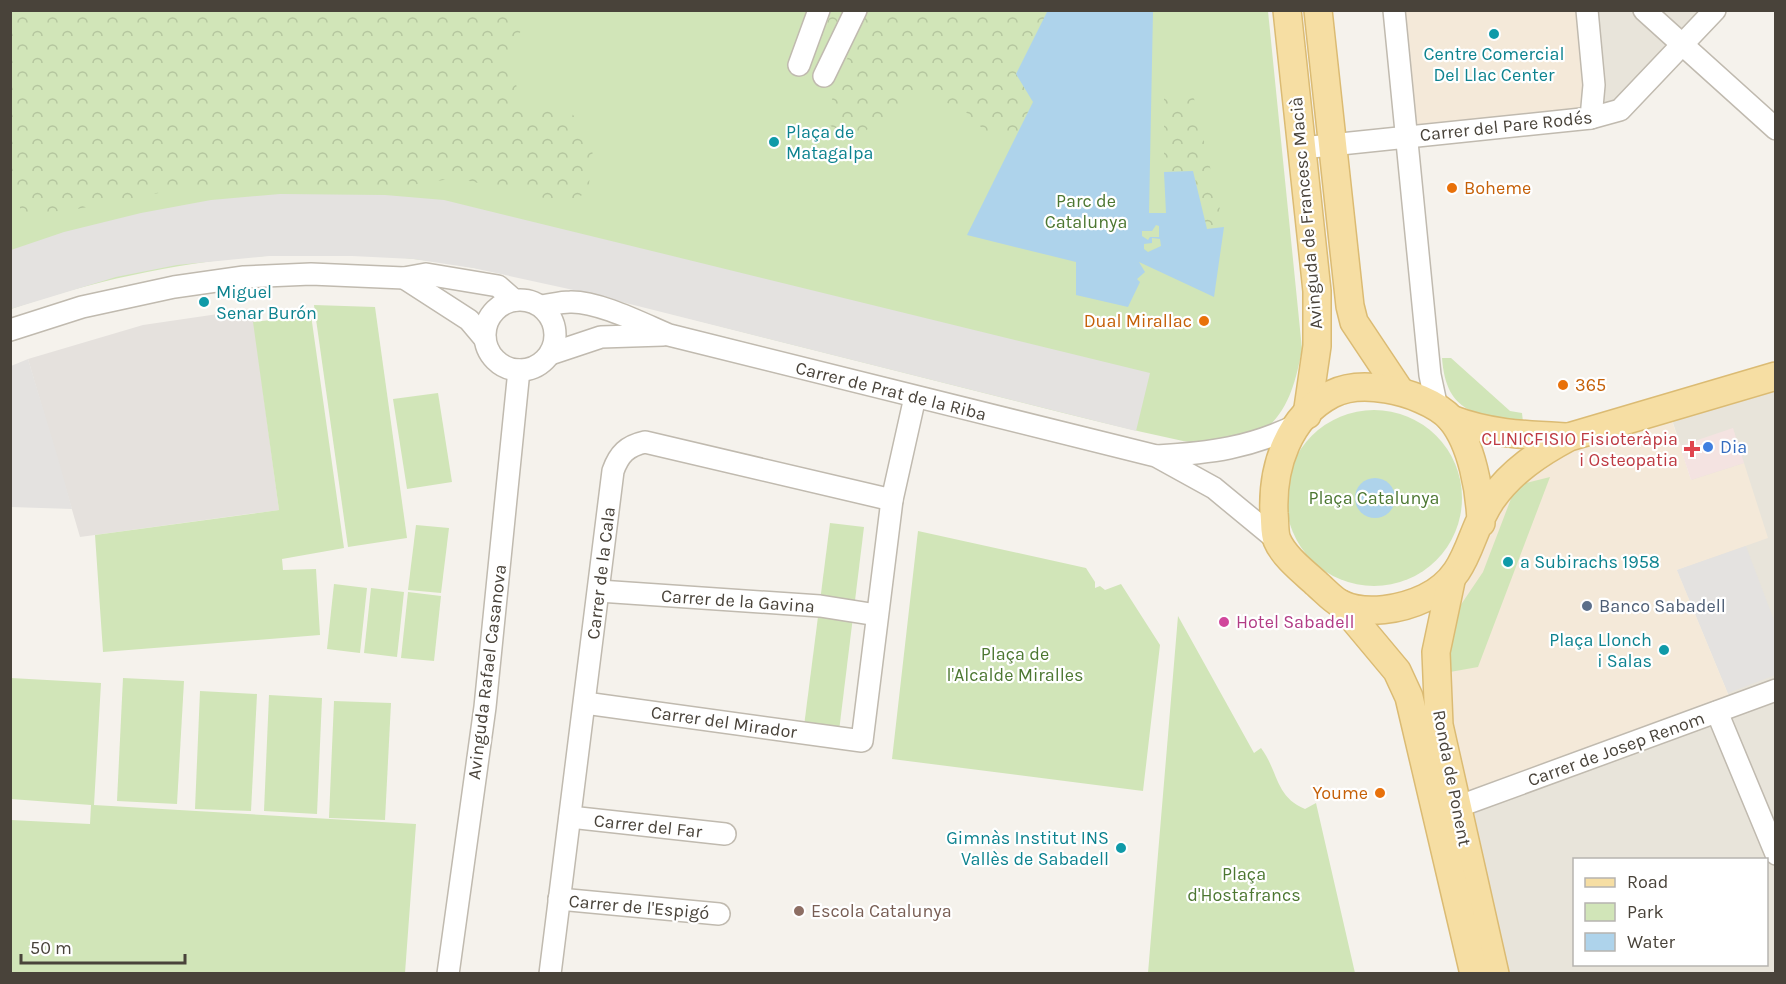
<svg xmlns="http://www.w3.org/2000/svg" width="1786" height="984" font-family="Karla,sans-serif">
	<defs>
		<pattern id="forest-crowns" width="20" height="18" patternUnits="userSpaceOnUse" patternTransform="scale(1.5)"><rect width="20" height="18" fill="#d1e5b8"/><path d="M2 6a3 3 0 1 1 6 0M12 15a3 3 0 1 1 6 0" fill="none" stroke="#b5c69f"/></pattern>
	</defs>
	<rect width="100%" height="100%" fill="#f5f2ec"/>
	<!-- residential -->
	<g fill="#e8e4da" fill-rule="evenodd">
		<polygon points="1588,11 1715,11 1599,115"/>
		<path d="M1775 376V973H1474L1437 813 1733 706 1677 570 1717 555 1668 408ZM1574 860H1766V964H1574Z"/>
	</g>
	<!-- commercial -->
	<g fill="#f4e9d9">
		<polygon points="1395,11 1588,11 1599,115 1408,135"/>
		<polygon points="1668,408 1691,480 1744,463 1768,538 1677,570 1733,706 1457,807 1435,675 1469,553 1526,463"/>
	</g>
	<!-- industrial -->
	<polygon fill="#e5e1dd" points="252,309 279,510 80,537 28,359 143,325"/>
	<!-- medical -->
	<polygon fill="#f4e3e1" points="1733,428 1744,463 1691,480 1680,446"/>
	<!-- green -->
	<g fill="#d1e5b8">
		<path d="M10 11H1268L1302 349C1293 398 1279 440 1220 445 1209 446 1195 442 1183 441 1116 427 1050 409 984 393 883 367 781 342 680 316 592 294 504 269 414 259 278 243 140 265 11 309Z"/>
		<polygon points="314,305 375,307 407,538 348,547"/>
		<polygon points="311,315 344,548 282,559 283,570 316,569 320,635 103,652 95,535 279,510 253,322"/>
		<path d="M1442 358H1451L1510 411 1522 413 1523 422C1477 415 1446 414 1442 358Z"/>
		<polygon points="438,393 452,482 407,489 393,399"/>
		<circle cx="1374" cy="498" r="88"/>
		<polygon points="1550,477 1478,667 1450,672 1448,650 1458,609 1483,572 1512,496 1522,484"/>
		<polygon points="830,523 864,527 839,731 804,726"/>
		<polygon points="416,525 449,528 441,593 408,590"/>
		<polygon points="918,531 1086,568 1095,582 1095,588 1100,586 1105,590 1121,584 1160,645 1143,791 892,759"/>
		<polygon points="334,584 367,588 360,653 327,649"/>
		<polygon points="371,588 404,592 397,657 364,653"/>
		<polygon points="408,592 441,596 434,661 401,658"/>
		<path d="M1178 616 1254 753 1261 748C1278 770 1275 797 1305 809L1316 803 1355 973H1148Z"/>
		<polygon points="11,678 101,683 94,805 416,824 405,973 11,973 11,820 90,824 91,805 11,799"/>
		<polygon points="123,678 184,681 177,804 117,801"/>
		<polygon points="200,691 257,694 251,811 195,809"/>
		<polygon points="269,695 322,698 317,814 264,811"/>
		<polygon points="334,701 391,703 385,820 329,818"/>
	</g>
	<!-- forest -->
	<g fill="url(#forest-crowns)">
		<polygon points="11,10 523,11 522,28 508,60 524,109 568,109 590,135 593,157 588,190 571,204 456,178 406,186 184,188 72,210 22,214 14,189 11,189"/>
		<polygon points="832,11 842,11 828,38 822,35"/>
		<polygon points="865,11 1048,11 1016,73 1033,102 1018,132 989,135 961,107 916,95 851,141 824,121"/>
		<polygon points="1193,94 1224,227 1207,229 1193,171 1164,172 1164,95"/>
	</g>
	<!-- parking -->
	<g fill="#e4e2e0">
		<polygon points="280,194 385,195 444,200 1150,373 1136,431 578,291 473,268 413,259 352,256 269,256 177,265 116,277 11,309 11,250 64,232 141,213 211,200"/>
		<polygon points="28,359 58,458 72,509 11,507 11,366"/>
		<polygon points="1746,546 1775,623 1775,675 1728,693 1677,570"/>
	</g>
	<!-- water -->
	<g fill="#aed3eb" fill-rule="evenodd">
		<path d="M1048 10 1153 11 1149 213H1166L1164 172 1193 171 1207 229 1224 227 1214 297 1139 262 1145 272 1137 279 1140 282 1128 307 1076 295V262L967 235 1033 102 1016 74ZM1156 225 1159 226V237H1150L1148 240 1142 236V231H1152ZM1152 238 1160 239 1161 246 1148 252 1144 249V244L1152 243Z"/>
		<circle cx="1375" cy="498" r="20"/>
	</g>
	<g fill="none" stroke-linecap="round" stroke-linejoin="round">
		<defs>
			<g id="minor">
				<polyline points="1394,10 1430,375 1437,408"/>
				<polyline points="1587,10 1594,85 1591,118"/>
				<polyline points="1644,10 1776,129"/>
				<polyline points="799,65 819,10"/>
				<polyline points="824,76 856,10"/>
				<polyline points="1302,148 1591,118 1620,110 1715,10"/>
				<polyline points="404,278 469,320 485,339"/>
				<circle cx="520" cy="335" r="35"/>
				<path d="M541 306C550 305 560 302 570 302 598 301 643 324 669 335L1156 456 1214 488 1277 540"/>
				<polyline points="10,330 82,307 174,287 244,277 311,274 404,278 426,274 498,286 514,300"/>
				<polyline points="550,354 601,337 663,335"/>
				<path d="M1157 456C1210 453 1250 448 1299 424"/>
				<polyline points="599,591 820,606 877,615"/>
				<polyline points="585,703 862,741 892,500 915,397"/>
				<polyline points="1717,712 1776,854"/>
				<polyline points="1457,807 1776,690"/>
				<polyline points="570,817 725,834"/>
				<polyline points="559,899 719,914"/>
				<polyline points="448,974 485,707 519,370"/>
				<path d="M550 974 613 471C619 454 627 446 645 442L892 500"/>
			</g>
			<g id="major">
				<polyline points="1287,10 1317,291 1317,346 1307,415"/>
				<polyline points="1318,10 1350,306 1354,322 1400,391"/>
				<path d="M1451 419C1490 434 1526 435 1568 437"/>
				<path d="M1481 523C1480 491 1472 444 1451 419 1437 403 1406 392 1386 389 1369 386 1348 386 1332 394 1288 417 1272 467 1274 513 1275 521 1274 533 1277 540 1284 557 1304 572 1317 584 1324 590 1333 600 1341 604 1366 616 1402 609 1425 598 1471 576 1467 534 1492 499 1512 471 1539 453 1569 437L1776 376"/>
				<polyline points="1451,581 1436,652 1439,725 1495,974"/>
				<polyline points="1341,604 1397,671 1409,697 1474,974"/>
			</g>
		</defs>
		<!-- minor casing -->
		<use href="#minor" stroke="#c0baaf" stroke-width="24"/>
		<!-- major casing -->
		<use href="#major" stroke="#dbbb73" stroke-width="30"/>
		<!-- minor -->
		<use href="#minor" stroke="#fff" stroke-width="21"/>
		<!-- major -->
		<use href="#major" stroke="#f6dea3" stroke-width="27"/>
	</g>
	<!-- markers -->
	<g fill="#0f9aa8" stroke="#fff" stroke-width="2">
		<circle cx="1494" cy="34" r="6"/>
		<circle cx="774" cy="142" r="6"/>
		<circle cx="204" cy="302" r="6"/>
		<circle cx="1508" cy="562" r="6"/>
		<circle cx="1664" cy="650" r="6"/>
		<circle cx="1121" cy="848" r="6"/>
	</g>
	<g fill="#e8710a" stroke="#fff" stroke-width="2">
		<circle cx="1452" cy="188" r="6"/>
		<circle cx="1204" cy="321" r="6"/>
		<circle cx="1563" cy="385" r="6"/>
		<circle cx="1380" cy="793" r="6"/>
	</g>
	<circle fill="#3f7fe0" stroke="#fff" stroke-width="2" cx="1708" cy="447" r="6"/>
	<path fill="#e0444e" stroke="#fff" stroke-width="2" d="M1689 440h6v6h6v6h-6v6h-6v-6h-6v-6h6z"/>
	<circle fill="#5c6f8a" stroke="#fff" stroke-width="2" cx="1587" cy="606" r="6"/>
	<circle fill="#d1479c" stroke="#fff" stroke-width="2" cx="1224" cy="622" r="6"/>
	<circle fill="#8d6e63" stroke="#fff" stroke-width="2" cx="799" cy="911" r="6"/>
	<g text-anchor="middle" stroke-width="4.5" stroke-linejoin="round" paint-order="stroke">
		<!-- culture labels -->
		<g font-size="18" fill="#0d838f" stroke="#fff" text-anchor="start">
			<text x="1494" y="60" text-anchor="middle">Centre Comercial<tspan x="1494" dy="21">Del Llac Center</tspan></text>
			<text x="786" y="138">Plaça de<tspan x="786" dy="21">Matagalpa</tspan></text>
			<text x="216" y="298">Miguel<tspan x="216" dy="21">Senar Burón</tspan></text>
			<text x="1520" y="568">a Subirachs 1958</text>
			<text x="1652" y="646" text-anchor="end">Plaça Llonch<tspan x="1652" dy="21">i Salas</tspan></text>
			<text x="1109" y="844" text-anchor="end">Gimnàs Institut INS<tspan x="1109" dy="21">Vallès de Sabadell</tspan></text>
		</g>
		<!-- street labels -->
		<g font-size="18" fill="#49433a" stroke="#fff">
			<text transform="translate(1506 126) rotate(-6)" y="6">Carrer del Pare Rodés</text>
			<text transform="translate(1306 213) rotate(-95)" y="6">Avinguda de Francesc Macià</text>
			<text transform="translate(891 391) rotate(14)" y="6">Carrer de Prat de la Riba</text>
			<text transform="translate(601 573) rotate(-83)" y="6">Carrer de la Cala</text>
			<text transform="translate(738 601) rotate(4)" y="6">Carrer de la Gavina</text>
			<text transform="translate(487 672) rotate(-83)" y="6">Avinguda Rafael Casanova</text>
			<text transform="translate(724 722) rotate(8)" y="6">Carrer del Mirador</text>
			<text transform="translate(1616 749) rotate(-20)" y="6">Carrer de Josep Renom</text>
			<text transform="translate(1452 778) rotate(79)" y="6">Ronda de Ponent</text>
			<text transform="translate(648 826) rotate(6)" y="6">Carrer del Far</text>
			<text transform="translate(639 907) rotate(5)" y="6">Carrer de l'Espigó</text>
		</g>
		<!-- food labels -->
		<g font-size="18" fill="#c56008" stroke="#fff" text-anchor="start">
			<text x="1464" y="194">Boheme</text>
			<text x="1192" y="327" text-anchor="end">Dual Mirallac</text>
			<text x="1575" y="391">365</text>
			<text x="1368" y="799" text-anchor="end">Youme</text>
		</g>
		<!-- park labels -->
		<g font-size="18" fill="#4c7731" stroke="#fff">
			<text x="1086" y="207">Parc de<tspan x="1086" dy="21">Catalunya</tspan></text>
			<text x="1374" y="504">Plaça Catalunya</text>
			<text x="1015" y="660">Plaça de<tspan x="1015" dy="21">l'Alcalde Miralles</tspan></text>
			<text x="1244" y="880">Plaça<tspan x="1244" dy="21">d'Hostafrancs</tspan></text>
		</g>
		<!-- health labels -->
		<g font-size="18" fill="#be3a42" stroke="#fff" text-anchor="end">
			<text x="1678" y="445">CLINICFISIO Fisioteràpia<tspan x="1678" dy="21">i Osteopatia</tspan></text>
		</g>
		<!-- shop labels -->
		<g font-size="18" fill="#366cbe" stroke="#fff" text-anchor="start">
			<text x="1720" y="453">Dia</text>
		</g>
		<!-- service labels -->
		<g font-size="18" fill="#4e5e75" stroke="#fff" text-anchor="start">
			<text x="1599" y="612">Banco Sabadell</text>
		</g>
		<!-- hotel labels -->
		<g font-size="18" fill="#b23c85" stroke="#fff" text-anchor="start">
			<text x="1236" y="628">Hotel Sabadell</text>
		</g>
		<!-- education labels -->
		<g font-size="18" fill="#785e54" stroke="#fff" text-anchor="start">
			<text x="811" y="917">Escola Catalunya</text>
		</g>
	</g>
	<!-- border -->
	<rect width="1786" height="984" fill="none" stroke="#49433a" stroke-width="24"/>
	<!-- legend -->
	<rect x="1573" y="858" width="195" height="108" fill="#ffffff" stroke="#b6b4b0" stroke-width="1.5"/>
	<rect x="1585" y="878" width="30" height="9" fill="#f6dea3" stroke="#b6b4b0" stroke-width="1.5"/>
	<text x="1627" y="888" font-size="18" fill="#49433a">Road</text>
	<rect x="1585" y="903" width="30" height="18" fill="#d1e5b8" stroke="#b6b4b0" stroke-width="1.5"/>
	<text x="1627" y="918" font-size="18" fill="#49433a">Park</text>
	<rect x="1585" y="933" width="30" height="18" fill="#aed3eb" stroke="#b6b4b0" stroke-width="1.5"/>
	<text x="1627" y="948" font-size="18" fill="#49433a">Water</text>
	<!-- scale -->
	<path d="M21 954v9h164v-9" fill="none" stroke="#49433a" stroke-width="3"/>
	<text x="30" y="954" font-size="18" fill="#49433a" stroke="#ffffff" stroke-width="4.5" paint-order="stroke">50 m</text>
</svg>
